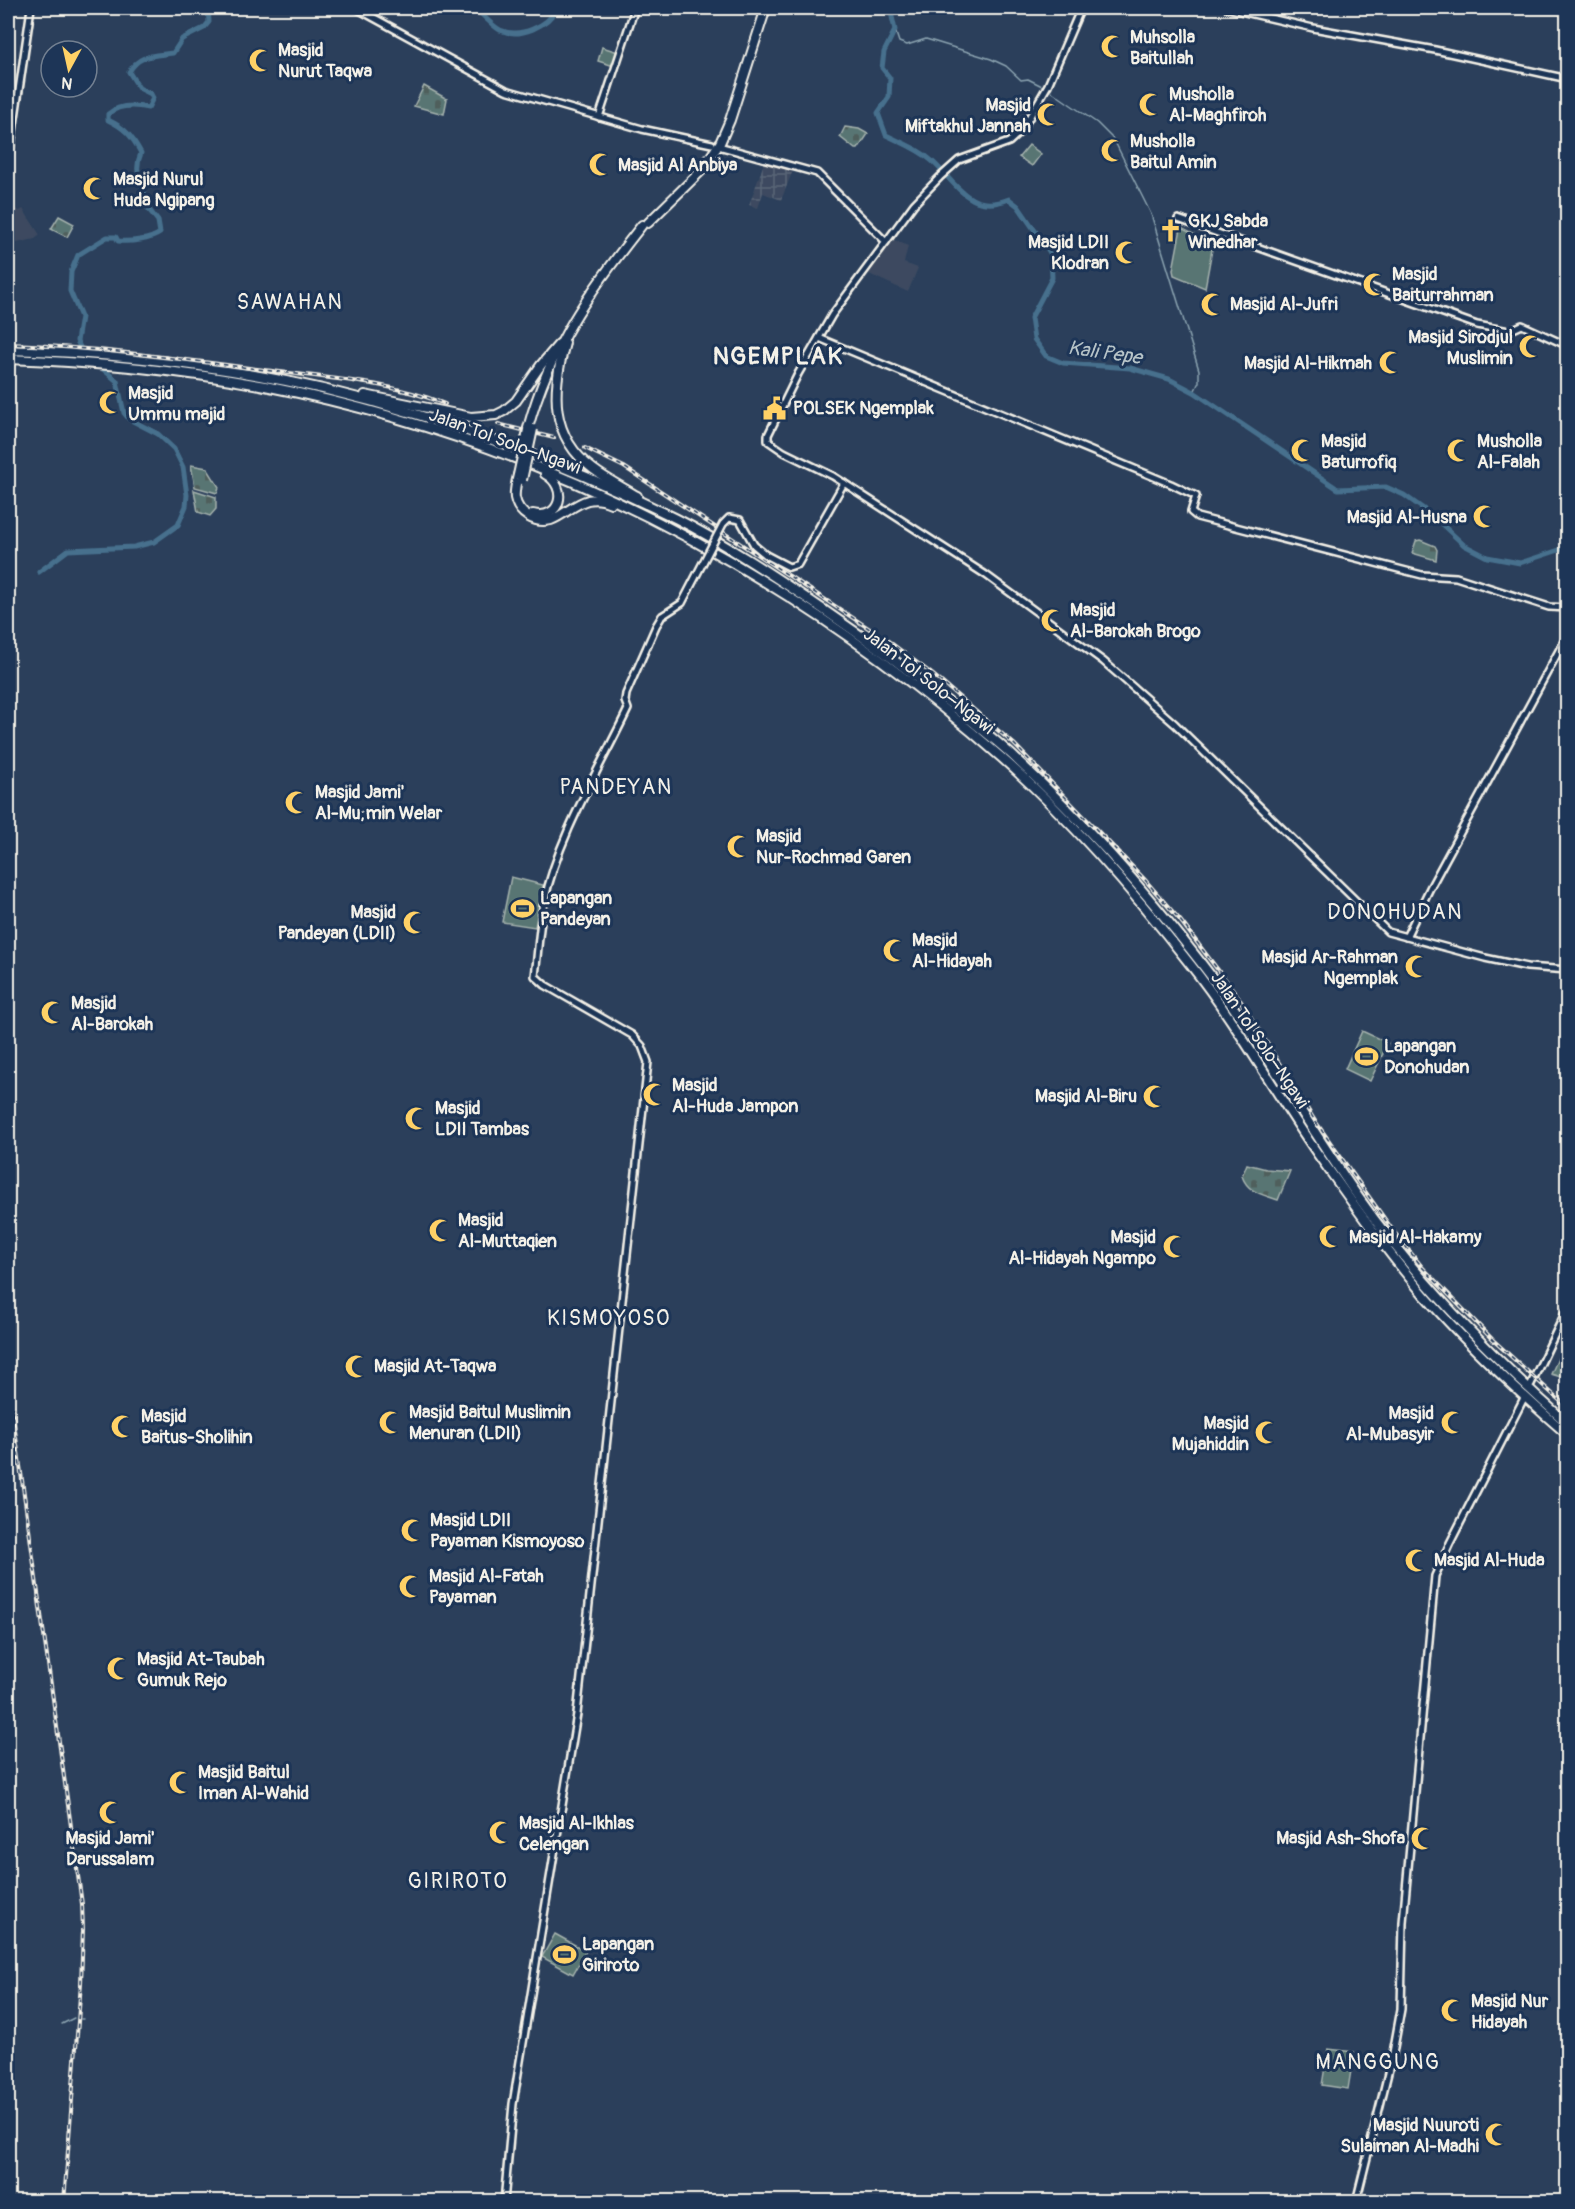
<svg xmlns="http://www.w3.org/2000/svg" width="1575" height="2209" font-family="Pangolin,sans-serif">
	<defs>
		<pattern id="industrial-grid" width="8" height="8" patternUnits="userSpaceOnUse" patternTransform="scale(1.5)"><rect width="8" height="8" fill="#3c4a60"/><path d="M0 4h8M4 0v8" fill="none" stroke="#596577"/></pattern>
		<pattern id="cemetery-stones" width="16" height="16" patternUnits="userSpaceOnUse" patternTransform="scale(1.5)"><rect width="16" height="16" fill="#587573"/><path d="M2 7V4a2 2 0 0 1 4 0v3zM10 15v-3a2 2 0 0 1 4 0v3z" fill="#505e5c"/></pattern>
	</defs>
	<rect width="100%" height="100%" fill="#2b3f5b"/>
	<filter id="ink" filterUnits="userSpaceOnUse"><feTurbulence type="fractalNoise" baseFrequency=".0167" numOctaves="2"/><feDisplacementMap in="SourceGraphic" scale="12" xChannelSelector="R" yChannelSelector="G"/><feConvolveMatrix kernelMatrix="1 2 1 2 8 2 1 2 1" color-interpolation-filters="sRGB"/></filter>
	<g filter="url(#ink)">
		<!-- built -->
		<g fill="#3c4a60">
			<polygon points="15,209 20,211 23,209 40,235 35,239 8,245 8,211"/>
			<polygon points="890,238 908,246 904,263 918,268 908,292 869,274 868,268"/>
		</g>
		<!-- industrial -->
		<polygon fill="url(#industrial-grid)" points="765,160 794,168 781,200 763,193 758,208 749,205"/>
		<!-- grass -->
		<g fill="#587573" stroke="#a6b3ae" stroke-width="1.5">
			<polygon points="602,47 618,52 614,66 598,61"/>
			<polygon points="1029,145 1041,154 1032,166 1019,157"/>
			<polygon points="1181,228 1213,244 1205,288 1174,275 1173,270"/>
			<polygon points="511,877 543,885 535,927 502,922"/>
			<polygon points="1362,1031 1388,1043 1370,1081 1345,1069"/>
			<polygon points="1567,1339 1567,1379 1551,1374"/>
			<polygon points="555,1934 586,1951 573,1974 542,1957"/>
			<polygon points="1328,2049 1354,2052 1348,2089 1322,2085"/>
		</g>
		<!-- cemetery -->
		<g fill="url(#cemetery-stones)" stroke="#a6b3ae" stroke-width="1.5">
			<polygon points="424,86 447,99 444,114 414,106"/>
			<polygon points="845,127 859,129 868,134 858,149 855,149 840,137"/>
			<polygon points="59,216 74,224 67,237 51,229"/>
			<polygon points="191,465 207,468 219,487 217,493 195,487"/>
			<polygon points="194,490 216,497 216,509 210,516 198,512"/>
			<polygon points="1420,540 1435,546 1437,550 1436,560 1412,553 1416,541"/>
			<path d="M1247 1164 1266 1169 1290 1171 1278 1200C1262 1194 1248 1193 1242 1176Z"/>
		</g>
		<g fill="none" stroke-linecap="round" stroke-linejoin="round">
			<!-- stream -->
			<g stroke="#8ca4b1" stroke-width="1.5">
				<polyline points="895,30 899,42 907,45 926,39 991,59 1006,66 1021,80 1028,79 1048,89 1097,123 1114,140 1151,214 1199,370 1199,382 1194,392"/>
				<polyline points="1055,75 1078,21"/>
				<polyline points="81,2019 83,2019"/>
				<polyline points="62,2024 74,2018"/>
			</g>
			<!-- river -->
			<g stroke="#46708d" stroke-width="5">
				<path d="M475 8C482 14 491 25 500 30 520 39 548 26 557 8"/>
				<path d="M890 8 895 30 884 52 882 68 890 78 889 97 878 113 886 135C902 143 919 149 932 161 956 183 970 215 1009 199L1018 206 1051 254 1052 278 1031 318 1034 339 1046 356 1063 363 1130 368 1169 379 1194 392 1338 489 1386 487 1404 495 1432 515 1464 545 1487 557 1520 563 1568 547"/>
				<path d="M39 572 68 550 134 547 154 542 178 525 186 506 187 495 183 467 174 449 158 434 129 419 124 413 117 381 82 351 77 341 81 317 70 291 71 272 78 255 107 237H116L118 241C131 242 150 240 160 233L158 221 147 207C147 186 131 176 141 153 132 136 125 128 108 120V114C119 104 135 105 148 108L153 98 151 94 139 88 129 72C139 54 154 56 173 53L182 39 204 28 209 22 208 8"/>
			</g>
			<defs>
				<g id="secondary">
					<polyline points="356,8 506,90 642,129 712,144"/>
					<polyline points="1081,8 1048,85 1022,130 1009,142 959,160 940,177 914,204 832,315 798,374 768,435 768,441 784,452 833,476 986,575 1103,661 1175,724 1388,932 1485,958 1527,967 1568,970"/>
					<polyline points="1227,8 1313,28 1435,50 1568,79"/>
					<polyline points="599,117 635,8"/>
					<polyline points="722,147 817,173 886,242"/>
					<polyline points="8,151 10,152 31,8"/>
					<polyline points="1178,219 1477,325 1509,331 1522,325 1568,346"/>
					<polyline points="819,338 1171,484 1196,496 1191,512 1197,517 1422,575 1456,577 1549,607 1568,608"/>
					<polyline points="766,555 789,567 798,564 844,483"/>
					<polyline points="1406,937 1430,888 1568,634"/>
					<polyline points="1568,1263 1568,1268"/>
					<polyline points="1531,1384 1568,1307"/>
					<path d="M504 2202 513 2104 577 1714 648 1062 642 1046 632 1035 545 985 535 976C538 952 539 927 544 903 558 836 599 770 628 709L625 701 626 694 656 626 662 616"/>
					<polyline points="1356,2202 1393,2053 1401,2009 1403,1922 1435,1576 1450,1543 1523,1400"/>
				</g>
				<g id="highway">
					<polyline points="648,223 700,172 720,143 730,120 766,8"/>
					<path d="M565 343C552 390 549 436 593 469 606 479 622 487 637 496"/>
					<path d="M8 350C114 353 219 365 323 389 446 418 564 463 677 519 726 544 775 577 821 608 871 642 918 677 964 715 982 730 1001 744 1017 760 1083 821 1143 888 1198 959 1257 1035 1304 1120 1359 1198 1418 1282 1491 1356 1568 1424"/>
					<path d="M8 359C94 362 180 370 265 386 544 441 789 570 1002 758 1071 819 1133 891 1190 964 1237 1023 1274 1091 1317 1153 1352 1202 1386 1251 1425 1296 1469 1346 1518 1392 1568 1435"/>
					<polyline points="365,395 471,417 496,415 504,411 516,401 541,365 559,344"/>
					<path d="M528 428C551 344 589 292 642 225"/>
					<path d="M518 475C516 483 514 491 515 498 518 514 535 524 551 520 564 515 574 504 588 500 596 498 604 500 611 503"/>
					<path d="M533 514C561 521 569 487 545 474"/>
				</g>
			</defs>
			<!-- secondary casing -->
			<use href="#secondary" stroke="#f4f1e8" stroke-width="10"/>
			<!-- highway casing -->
			<use href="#highway" stroke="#f4f1e8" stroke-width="12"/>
			<!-- secondary -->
			<use href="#secondary" stroke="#1d3557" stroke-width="5"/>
			<!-- highway -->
			<use href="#highway" stroke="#1d3557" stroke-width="8"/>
			<defs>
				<g id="rail">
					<path d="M8 344C91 347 174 358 257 369 321 378 386 380 445 404"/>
					<polyline points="498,424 554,438"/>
					<polyline points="585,448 624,467 891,643 932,674 1014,744 1146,881 1180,920 1237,995 1315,1121 1394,1232 1423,1268 1493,1340 1568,1408"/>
					<polyline points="8,1381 82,1904 83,1929 81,1983 64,2202"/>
				</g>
			</defs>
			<!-- rail casing -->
			<use href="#rail" stroke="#f4f1e8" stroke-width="4"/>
			<!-- rail -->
			<use href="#rail" stroke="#1d3557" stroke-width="1.5" stroke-dasharray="4.5" stroke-linecap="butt"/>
			<defs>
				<polyline id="secondary-bridge" points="662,616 682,603 723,524 729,518 740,520 754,545 766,555"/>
				<g id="highway-bridge">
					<polyline points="518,475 528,430"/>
					<polyline points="522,480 533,429"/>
				</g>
			</defs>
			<!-- secondary-bridge casing -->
			<use href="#secondary-bridge" stroke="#f4f1e8" stroke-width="10" stroke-linecap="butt"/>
			<!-- highway-bridge casing -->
			<use href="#highway-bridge" stroke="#f4f1e8" stroke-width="12" stroke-linecap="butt"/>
			<!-- secondary-bridge -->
			<use href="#secondary-bridge" stroke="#1d3557" stroke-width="5"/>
			<!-- highway-bridge -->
			<use href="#highway-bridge" stroke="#1d3557" stroke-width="8"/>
		</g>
	</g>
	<!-- icons -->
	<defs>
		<symbol id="mosque-bare" viewBox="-9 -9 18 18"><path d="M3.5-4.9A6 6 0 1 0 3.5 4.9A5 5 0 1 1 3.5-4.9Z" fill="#ffd166" stroke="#1d3557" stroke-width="2.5" paint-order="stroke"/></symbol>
		<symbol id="church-bare" viewBox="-9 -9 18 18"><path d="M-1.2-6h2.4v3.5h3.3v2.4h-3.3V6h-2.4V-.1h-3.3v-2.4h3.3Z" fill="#ffd166" stroke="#1d3557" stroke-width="2.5" paint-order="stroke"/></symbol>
		<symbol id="civic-bare" viewBox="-9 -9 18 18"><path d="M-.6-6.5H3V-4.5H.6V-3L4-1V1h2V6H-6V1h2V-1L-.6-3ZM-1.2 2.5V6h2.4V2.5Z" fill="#ffd166" stroke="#1d3557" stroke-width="2.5" paint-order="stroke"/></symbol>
		<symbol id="stadium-bare" viewBox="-9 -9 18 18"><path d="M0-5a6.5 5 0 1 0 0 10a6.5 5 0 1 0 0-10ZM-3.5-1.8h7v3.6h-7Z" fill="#ffd166" stroke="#1d3557" stroke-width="2.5" paint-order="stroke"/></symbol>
	</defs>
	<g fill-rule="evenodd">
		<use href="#mosque-bare" x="1096" y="30" width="33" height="33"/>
		<use href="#mosque-bare" x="244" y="44" width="33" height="33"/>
		<use href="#mosque-bare" x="1134" y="88" width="33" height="33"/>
		<use href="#mosque-bare" x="1032" y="98" width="33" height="33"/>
		<use href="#mosque-bare" x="1096" y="134" width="33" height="33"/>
		<use href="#mosque-bare" x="584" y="148" width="33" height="33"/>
		<use href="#mosque-bare" x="78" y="172" width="33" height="33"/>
		<use href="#church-bare" x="1154" y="214" width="33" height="33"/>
		<use href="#mosque-bare" x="1110" y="236" width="33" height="33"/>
		<use href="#mosque-bare" x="1358" y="268" width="33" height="33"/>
		<use href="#mosque-bare" x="1196" y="288" width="33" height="33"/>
		<use href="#mosque-bare" x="1514" y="330" width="33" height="33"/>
		<use href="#mosque-bare" x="1374" y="346" width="33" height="33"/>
		<use href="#mosque-bare" x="94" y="386" width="33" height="33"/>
		<use href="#civic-bare" x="758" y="392" width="33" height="33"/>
		<use href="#mosque-bare" x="1286" y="434" width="33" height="33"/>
		<use href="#mosque-bare" x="1442" y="434" width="33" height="33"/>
		<use href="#mosque-bare" x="1468" y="500" width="33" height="33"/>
		<use href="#mosque-bare" x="1036" y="604" width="33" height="33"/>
		<use href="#mosque-bare" x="280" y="786" width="33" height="33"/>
		<use href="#mosque-bare" x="722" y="830" width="33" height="33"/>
		<use href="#stadium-bare" x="506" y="892" width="33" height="33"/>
		<use href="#mosque-bare" x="398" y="906" width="33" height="33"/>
		<use href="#mosque-bare" x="878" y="934" width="33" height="33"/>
		<use href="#mosque-bare" x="1400" y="950" width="33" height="33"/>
		<use href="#mosque-bare" x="36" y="996" width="33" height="33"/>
		<use href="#stadium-bare" x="1350" y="1040" width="33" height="33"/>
		<use href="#mosque-bare" x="638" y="1078" width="33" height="33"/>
		<use href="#mosque-bare" x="1138" y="1080" width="33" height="33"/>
		<use href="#mosque-bare" x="400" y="1102" width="33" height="33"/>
		<use href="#mosque-bare" x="424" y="1214" width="33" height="33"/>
		<use href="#mosque-bare" x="1314" y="1220" width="33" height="33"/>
		<use href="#mosque-bare" x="1158" y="1230" width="33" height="33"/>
		<use href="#mosque-bare" x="340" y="1350" width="33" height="33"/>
		<use href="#mosque-bare" x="374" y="1406" width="33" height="33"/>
		<use href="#mosque-bare" x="1436" y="1406" width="33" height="33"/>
		<use href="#mosque-bare" x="106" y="1410" width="33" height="33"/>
		<use href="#mosque-bare" x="1250" y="1416" width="33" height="33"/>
		<use href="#mosque-bare" x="396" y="1514" width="33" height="33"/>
		<use href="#mosque-bare" x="1400" y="1544" width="33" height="33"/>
		<use href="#mosque-bare" x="394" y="1570" width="33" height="33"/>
		<use href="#mosque-bare" x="102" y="1652" width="33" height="33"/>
		<use href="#mosque-bare" x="164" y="1766" width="33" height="33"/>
		<use href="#mosque-bare" x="94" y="1796" width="33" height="33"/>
		<use href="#mosque-bare" x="484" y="1816" width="33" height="33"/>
		<use href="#mosque-bare" x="1406" y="1822" width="33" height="33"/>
		<use href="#stadium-bare" x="548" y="1938" width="33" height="33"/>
		<use href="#mosque-bare" x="1436" y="1994" width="33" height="33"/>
		<use href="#mosque-bare" x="1480" y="2118" width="33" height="33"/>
	</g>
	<g text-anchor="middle" stroke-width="6" stroke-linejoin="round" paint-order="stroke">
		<!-- poi labels -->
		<g font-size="18" font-weight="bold" fill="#f4f1e8" stroke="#1d3557" text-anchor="start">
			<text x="1130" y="43">Muhsolla<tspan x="1130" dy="21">Baitullah</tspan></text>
			<text x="278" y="56">Masjid<tspan x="278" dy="21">Nurut Taqwa</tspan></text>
			<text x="1169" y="100">Musholla<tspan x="1169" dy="21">Al-Maghfiroh</tspan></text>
			<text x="1031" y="111" text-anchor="end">Masjid<tspan x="1031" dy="21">Miftakhul Jannah</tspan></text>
			<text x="1130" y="147">Musholla<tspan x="1130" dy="21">Baitul Amin</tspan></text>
			<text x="618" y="171">Masjid Al Anbiya</text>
			<text x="113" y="185">Masjid Nurul<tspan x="113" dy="21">Huda Ngipang</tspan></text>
			<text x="1188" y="227">GKJ Sabda<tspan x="1188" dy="21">Winedhar</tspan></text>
			<text x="1109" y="248" text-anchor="end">Masjid LDII<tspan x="1109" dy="21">Klodran</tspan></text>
			<text x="1392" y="280">Masjid<tspan x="1392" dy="21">Baiturrahman</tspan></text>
			<text x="1230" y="310">Masjid Al-Jufri</text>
			<text x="1513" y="343" text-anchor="end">Masjid Sirodjul<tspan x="1513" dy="21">Muslimin</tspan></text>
			<text x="1372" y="369" text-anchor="end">Masjid Al-Hikmah</text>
			<text x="128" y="399">Masjid<tspan x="128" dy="21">Ummu majid</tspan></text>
			<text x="793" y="414">POLSEK Ngemplak</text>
			<text x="1321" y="447">Masjid<tspan x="1321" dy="21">Baturrofiq</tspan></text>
			<text x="1477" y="447">Musholla<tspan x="1477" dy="21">Al-Falah</tspan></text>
			<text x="1467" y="523" text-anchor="end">Masjid Al-Husna</text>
			<text x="1070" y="616">Masjid<tspan x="1070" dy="21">Al-Barokah Brogo</tspan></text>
			<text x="315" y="798">Masjid Jami'<tspan x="315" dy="21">Al-Mu;min Welar</tspan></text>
			<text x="756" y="842">Masjid<tspan x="756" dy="21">Nur-Rochmad Garen</tspan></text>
			<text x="540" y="904">Lapangan<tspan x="540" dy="21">Pandeyan</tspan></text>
			<text x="396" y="918" text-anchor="end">Masjid<tspan x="396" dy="21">Pandeyan (LDII)</tspan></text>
			<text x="912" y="946">Masjid<tspan x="912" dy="21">Al-Hidayah</tspan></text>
			<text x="1398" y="963" text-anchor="end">Masjid Ar-Rahman<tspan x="1398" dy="21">Ngemplak</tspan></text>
			<text x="71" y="1009">Masjid<tspan x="71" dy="21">Al-Barokah</tspan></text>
			<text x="1384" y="1052">Lapangan<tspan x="1384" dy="21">Donohudan</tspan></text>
			<text x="672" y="1091">Masjid<tspan x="672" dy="21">Al-Huda Jampon</tspan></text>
			<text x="1137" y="1102" text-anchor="end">Masjid Al-Biru</text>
			<text x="435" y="1114">Masjid<tspan x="435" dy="21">LDII Tambas</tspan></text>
			<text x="458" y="1226">Masjid<tspan x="458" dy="21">Al-Muttaqien</tspan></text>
			<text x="1156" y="1243" text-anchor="end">Masjid<tspan x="1156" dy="21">Al-Hidayah Ngampo</tspan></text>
			<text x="1349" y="1243">Masjid Al-Hakamy</text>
			<text x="374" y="1372">Masjid At-Taqwa</text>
			<text x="409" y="1418">Masjid Baitul Muslimin<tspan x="409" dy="21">Menuran (LDII)</tspan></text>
			<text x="1434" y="1419" text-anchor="end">Masjid<tspan x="1434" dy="21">Al-Mubasyir</tspan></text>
			<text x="141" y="1422">Masjid<tspan x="141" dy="21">Baitus-Sholihin</tspan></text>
			<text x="1249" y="1429" text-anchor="end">Masjid<tspan x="1249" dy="21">Mujahiddin</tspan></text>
			<text x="430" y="1526">Masjid LDII<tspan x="430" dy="21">Payaman Kismoyoso</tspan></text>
			<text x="1434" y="1566">Masjid Al-Huda</text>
			<text x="429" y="1582">Masjid Al-Fatah<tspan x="429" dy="21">Payaman</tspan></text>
			<text x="137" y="1665">Masjid At-Taubah<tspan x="137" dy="21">Gumuk Rejo</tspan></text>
			<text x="198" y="1778">Masjid Baitul<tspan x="198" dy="21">Iman Al-Wahid</tspan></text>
			<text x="519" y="1829">Masjid Al-Ikhlas<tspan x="519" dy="21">Celengan</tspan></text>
			<text x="110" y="1844" text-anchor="middle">Masjid Jami'<tspan x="110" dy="21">Darussalam</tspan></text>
			<text x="1405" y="1844" text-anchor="end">Masjid Ash-Shofa</text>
			<text x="582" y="1950">Lapangan<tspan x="582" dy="21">Giriroto</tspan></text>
			<text x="1471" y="2007">Masjid Nur<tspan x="1471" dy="21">Hidayah</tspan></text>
			<text x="1479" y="2131" text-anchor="end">Masjid Nuuroti<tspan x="1479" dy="21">Sulaiman Al-Madhi</tspan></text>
		</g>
		<!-- street labels -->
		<g font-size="18" fill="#f4f1e8" stroke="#1d3557">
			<text transform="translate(505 441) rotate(20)" y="6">Jalan Tol Solo–Ngawi</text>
			<text transform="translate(929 681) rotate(38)" y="6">Jalan Tol Solo–Ngawi</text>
			<text transform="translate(1260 1040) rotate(56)" y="6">Jalan Tol Solo–Ngawi</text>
		</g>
		<!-- water labels -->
		<g font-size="20" font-style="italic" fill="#b7c4c8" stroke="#1d3557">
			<text transform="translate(1105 352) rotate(8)" y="7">Kali Pepe</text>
		</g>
		<!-- quarter labels -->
		<g font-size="21" letter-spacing="1.5" fill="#f4f1e8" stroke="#1d3557">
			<text x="290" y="309">SAWAHAN</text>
			<text x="616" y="794">PANDEYAN</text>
			<text x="1395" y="919">DONOHUDAN</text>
			<text x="609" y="1325">KISMOYOSO</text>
			<text x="458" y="1888">GIRIROTO</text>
			<text x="1378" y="2069">MANGGUNG</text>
		</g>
		<!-- district labels -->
		<g font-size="24" font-weight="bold" letter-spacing="1.5" fill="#f4f1e8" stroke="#1d3557">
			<text x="778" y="364">NGEMPLAK</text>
		</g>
	</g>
	<!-- margin -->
	<rect width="1575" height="2209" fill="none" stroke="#1d3557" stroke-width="30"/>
	<rect x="15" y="15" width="1545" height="2179" fill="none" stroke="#f4f1e8" stroke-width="2" filter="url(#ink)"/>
	<!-- north arrow -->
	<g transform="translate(69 69) rotate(188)"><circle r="28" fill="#1d3557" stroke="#738091" stroke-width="1.5"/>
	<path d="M0-4.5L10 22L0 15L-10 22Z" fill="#ffd166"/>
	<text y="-9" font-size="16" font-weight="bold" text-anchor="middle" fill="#f4f1e8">N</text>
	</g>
</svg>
